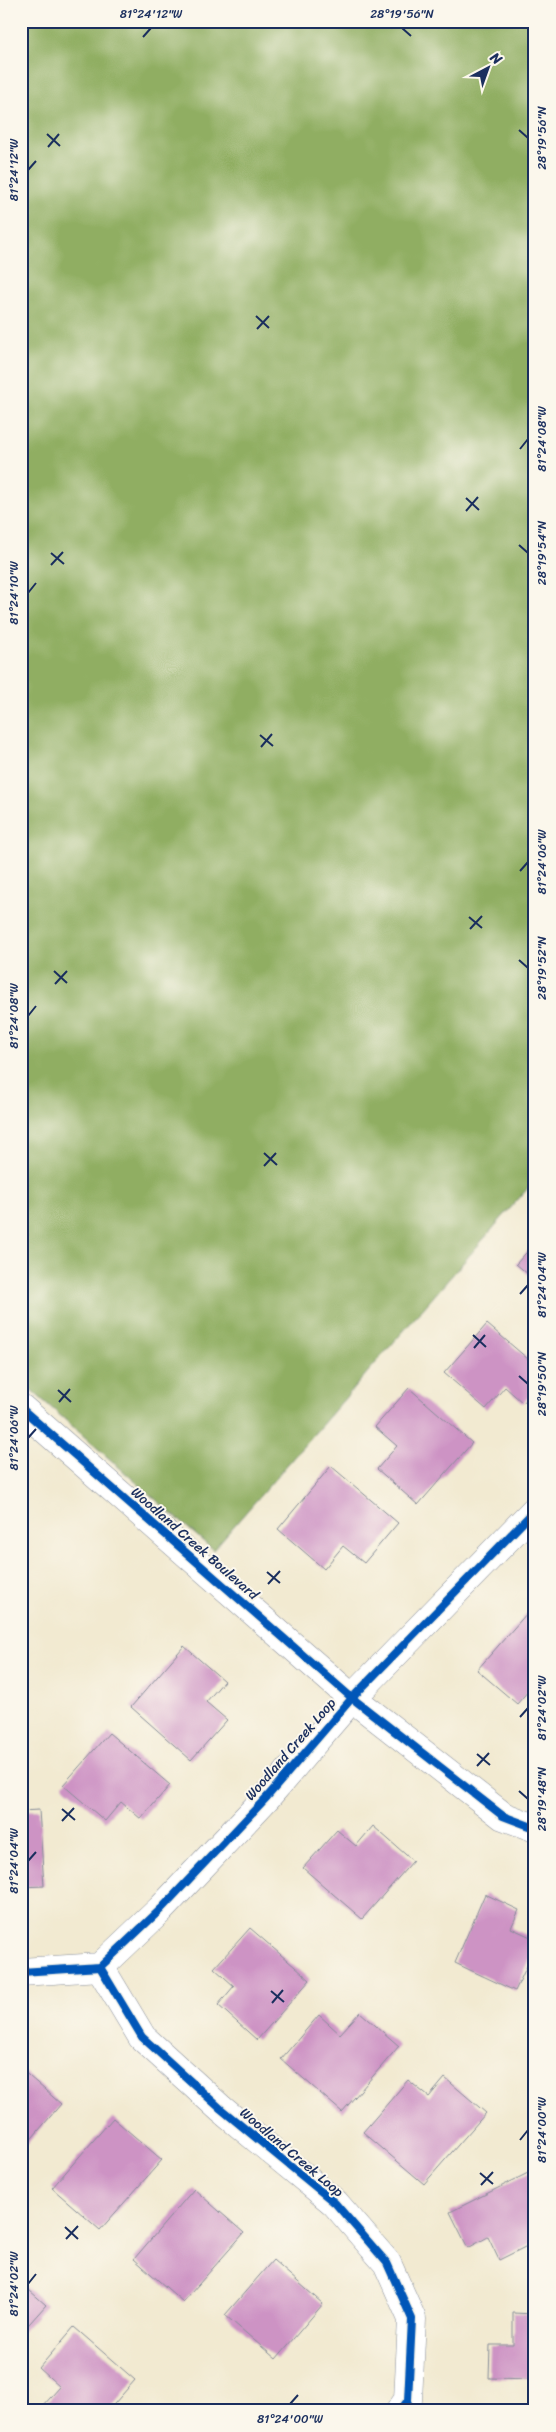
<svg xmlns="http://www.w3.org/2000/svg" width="556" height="2432" font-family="Sriracha,sans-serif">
	<rect width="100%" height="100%" fill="#fbf7ec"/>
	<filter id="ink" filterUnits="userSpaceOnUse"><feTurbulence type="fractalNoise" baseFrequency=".02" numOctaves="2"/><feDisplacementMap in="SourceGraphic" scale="10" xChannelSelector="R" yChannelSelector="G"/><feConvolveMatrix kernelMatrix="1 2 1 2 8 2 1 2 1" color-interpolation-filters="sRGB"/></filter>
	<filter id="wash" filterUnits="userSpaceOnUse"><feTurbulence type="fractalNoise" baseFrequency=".0096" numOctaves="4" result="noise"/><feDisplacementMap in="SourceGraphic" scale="20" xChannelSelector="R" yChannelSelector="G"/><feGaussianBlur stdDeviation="1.12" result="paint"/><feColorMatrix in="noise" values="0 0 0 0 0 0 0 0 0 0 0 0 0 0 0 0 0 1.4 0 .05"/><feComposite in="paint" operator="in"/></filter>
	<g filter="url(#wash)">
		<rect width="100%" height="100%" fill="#f2ead1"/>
		<!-- forest -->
		<polygon fill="#90ae62" stroke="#566e60" points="21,21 535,21 535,1180 213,1550 21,1381"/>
		<g id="blocks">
			<!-- building -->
			<g fill="#cd93c4">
				<polygon points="535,1243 535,1280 516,1264"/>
				<polygon points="487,1324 535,1365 535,1390 523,1403 505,1387 486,1409 444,1373"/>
				<polygon points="409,1388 472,1443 418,1505 377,1469 397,1446 375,1427"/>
				<polygon points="331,1466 398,1523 364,1563 343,1546 324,1569 278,1529"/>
				<polygon points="535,1604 535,1683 517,1704 477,1670"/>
				<polygon points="184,1646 224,1681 206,1702 227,1720 191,1760 131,1707"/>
				<polygon points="109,1733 170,1785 141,1819 121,1802 105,1821 63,1785"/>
				<polygon points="39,1810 44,1886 21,1887 21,1811"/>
				<polygon points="373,1826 413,1861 362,1919 303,1868 337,1830 356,1846"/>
				<polygon points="485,1894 519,1910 511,1928 535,1939 535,1949 515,1991 455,1963"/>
				<polygon points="250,1928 310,1980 257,2040 218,2005 234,1986 214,1968"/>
				<polygon points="360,2012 399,2046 342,2112 281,2059 319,2015 340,2034"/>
				<polygon points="21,2069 61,2104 27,2144 21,2139"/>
				<polygon points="445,2078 486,2113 424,2184 363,2132 408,2080 429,2097"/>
				<polygon points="113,2118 162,2160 100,2230 52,2188"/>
				<polygon points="534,2170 535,2242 499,2260 488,2237 468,2248 450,2212"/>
				<polygon points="194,2189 244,2233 183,2302 134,2259"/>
				<polygon points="273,2260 323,2304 276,2359 225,2315"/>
				<polygon points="21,2283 46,2305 21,2333"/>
				<polygon points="513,2313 535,2314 535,2379 489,2378 490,2345 513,2345"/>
				<polygon points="74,2327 135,2380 108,2411 46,2411 42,2407 60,2387 39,2368"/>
			</g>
		</g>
	</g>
	<g filter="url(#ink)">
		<use href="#blocks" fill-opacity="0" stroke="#868c98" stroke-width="1"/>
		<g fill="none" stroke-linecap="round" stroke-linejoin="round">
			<defs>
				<g id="minor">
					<polyline points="21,1408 352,1698 503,1816 535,1828"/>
					<polyline points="100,1967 142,2037 221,2109 335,2203 387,2263 412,2319 408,2400 400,2411"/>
					<polyline points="21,1972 100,1967 161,1909 267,1797 352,1698 535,1510"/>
				</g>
			</defs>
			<!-- minor casing -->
			<use href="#minor" stroke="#868c98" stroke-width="29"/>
			<!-- minor -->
			<use href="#minor" stroke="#fff" stroke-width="28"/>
			<defs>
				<g id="cycleway">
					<polyline points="21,1408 352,1698 503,1816 535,1828"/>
					<polyline points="100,1967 142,2037 221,2109 335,2203 387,2263 412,2319 408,2400 400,2411"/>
					<polyline points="21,1972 100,1967 161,1909 267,1797 352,1698 535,1510"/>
				</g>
			</defs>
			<!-- cycleway casing -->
			<use href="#cycleway" stroke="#fbf7ec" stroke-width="11"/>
			<!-- cycleway -->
			<use href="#cycleway" stroke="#0057b8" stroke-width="8"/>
		</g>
	</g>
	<!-- ticks -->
	<path fill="none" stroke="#1b2f5e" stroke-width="2" d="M402 28 411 36M143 37 151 28M519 130 528 138M47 134 60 146M48 147 59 134M28 170 36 161M256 316 269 328M257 329 269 316M520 449 528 439M466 498 479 510M466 511 478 497M519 545 528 553M51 553 64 564M51 565 63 552M28 593 36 583M260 735 273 746M261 747 272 734M520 871 528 862M469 917 482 928M470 929 482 916M519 960 528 968M54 971 67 983M55 984 67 971M28 1016 36 1006M264 1153 277 1165M264 1166 276 1153M520 1294 528 1285M473 1335 486 1347M474 1348 485 1335M519 1376 528 1384M58 1390 71 1402M59 1402 70 1389M28 1438 36 1429M267 1572 280 1583M268 1584 280 1571M520 1717 528 1708M477 1754 490 1765M477 1766 489 1753M519 1791 528 1799M62 1809 75 1820M62 1821 74 1808M28 1861 36 1852M271 1991 284 2002M272 2003 283 1990M520 2140 528 2130M480 2173 493 2184M481 2185 493 2172M65 2227 78 2239M66 2239 78 2226M28 2284 36 2274M290 2404 298 2395"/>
	<g text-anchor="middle" stroke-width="4" stroke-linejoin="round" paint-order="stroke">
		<!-- street labels -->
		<g font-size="14" fill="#1b2f5e" stroke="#fbf7ec">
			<text transform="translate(195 1543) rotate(41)" y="5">Woodland Creek Boulevard</text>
			<text transform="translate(290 1749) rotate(-49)" y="5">Woodland Creek Loop</text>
			<text transform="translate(292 2152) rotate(40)" y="5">Woodland Creek Loop</text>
		</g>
	</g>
	<!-- margin -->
	<rect width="556" height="2432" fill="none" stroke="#fbf7ec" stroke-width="55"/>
	<!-- north arrow -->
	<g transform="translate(488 68) rotate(41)" stroke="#fbf7ec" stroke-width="4" paint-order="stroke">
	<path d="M0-4L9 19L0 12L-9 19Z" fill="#1b2f5e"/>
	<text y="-8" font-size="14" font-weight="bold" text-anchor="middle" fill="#1b2f5e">N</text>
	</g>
	<rect x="28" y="28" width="500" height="2376" fill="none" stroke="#1b2f5e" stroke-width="2"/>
	<g font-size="12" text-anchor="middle" fill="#1b2f5e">
		<text x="151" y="18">81°24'12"W</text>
		<text x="402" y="18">28°19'56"N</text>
		<text transform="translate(542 138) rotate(-90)" y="4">28°19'56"N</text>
		<text transform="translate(14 170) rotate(-90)" y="4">81°24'12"W</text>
		<text transform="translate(542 439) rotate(-90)" y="4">81°24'08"W</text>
		<text transform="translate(542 553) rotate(-90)" y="4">28°19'54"N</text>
		<text transform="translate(14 593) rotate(-90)" y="4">81°24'10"W</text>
		<text transform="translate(542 862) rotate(-90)" y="4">81°24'06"W</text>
		<text transform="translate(542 968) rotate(-90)" y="4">28°19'52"N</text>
		<text transform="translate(14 1016) rotate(-90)" y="4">81°24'08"W</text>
		<text transform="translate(542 1285) rotate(-90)" y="4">81°24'04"W</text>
		<text transform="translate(542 1384) rotate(-90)" y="4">28°19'50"N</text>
		<text transform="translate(14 1438) rotate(-90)" y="4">81°24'06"W</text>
		<text transform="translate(542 1708) rotate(-90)" y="4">81°24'02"W</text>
		<text transform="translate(542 1799) rotate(-90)" y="4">28°19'48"N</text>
		<text transform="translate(14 1861) rotate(-90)" y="4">81°24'04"W</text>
		<text transform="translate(542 2130) rotate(-90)" y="4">81°24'00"W</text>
		<text transform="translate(14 2284) rotate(-90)" y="4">81°24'02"W</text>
		<text x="290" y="2423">81°24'00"W</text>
	</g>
</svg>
